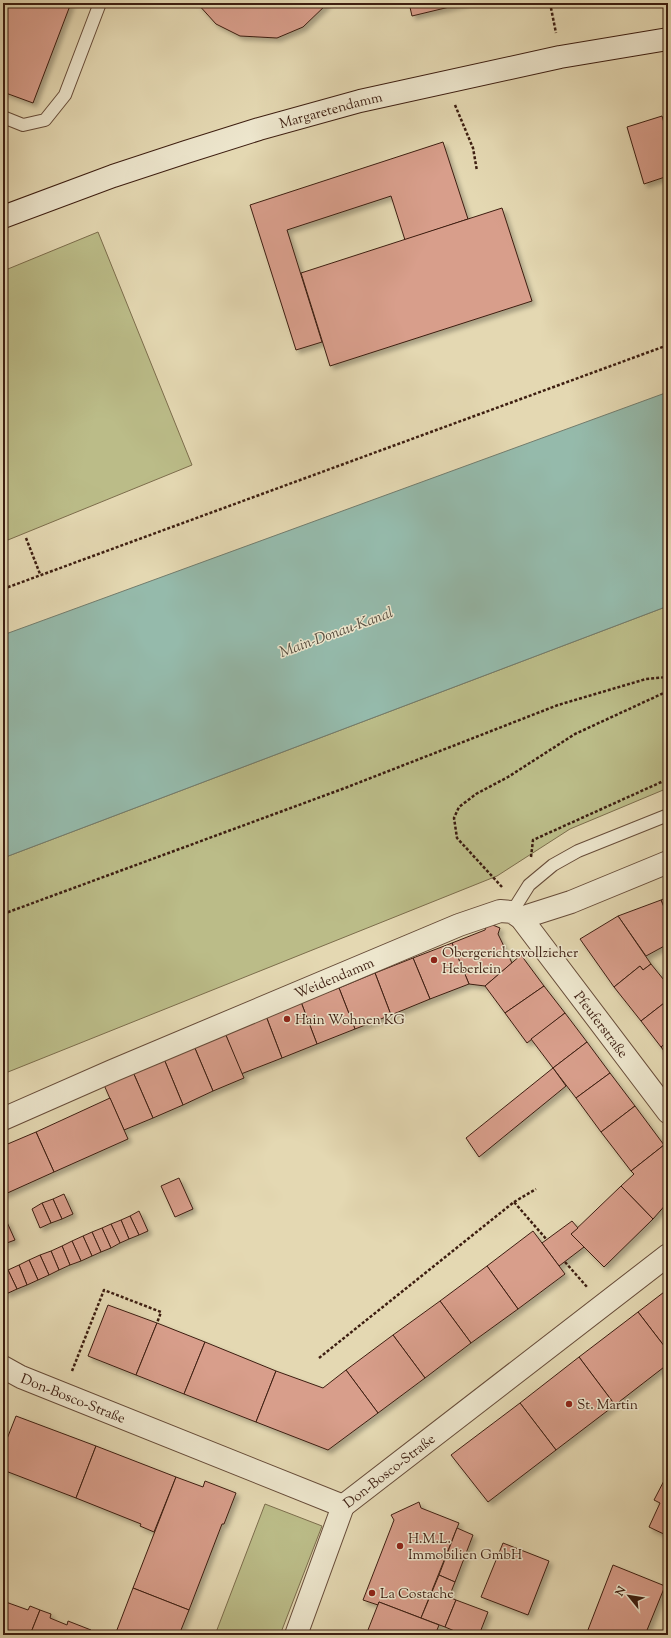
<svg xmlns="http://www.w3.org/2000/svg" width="671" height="1638" font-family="'Sorts Mill Goudy',serif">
	<defs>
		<filter id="shadow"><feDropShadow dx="3.5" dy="3.5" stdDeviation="2" flood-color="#0004"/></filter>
	</defs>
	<rect width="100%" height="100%" fill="#e4d8b2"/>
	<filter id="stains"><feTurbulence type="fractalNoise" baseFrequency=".005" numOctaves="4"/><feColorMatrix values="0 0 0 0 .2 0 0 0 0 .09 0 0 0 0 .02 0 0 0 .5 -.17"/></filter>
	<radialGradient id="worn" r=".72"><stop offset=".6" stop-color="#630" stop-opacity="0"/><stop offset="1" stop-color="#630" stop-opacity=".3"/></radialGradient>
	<!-- green -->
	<g fill="#bbbc88" stroke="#7c6d4c">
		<polygon points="98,232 192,465 3,542 3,271"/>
		<polygon points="668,606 668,788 570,829 497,876 3,1074 3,858"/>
		<polygon points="265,1504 322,1526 280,1635 215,1635"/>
	</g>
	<!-- water -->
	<polygon fill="#95baab" stroke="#727c6d" points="668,392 668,606 3,858 3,635"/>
	<!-- building -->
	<g fill="#d89e8b" stroke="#3d1e11" filter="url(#shadow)">
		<polygon points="3,3 71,3 33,103 3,92"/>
		<polygon points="197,3 328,3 303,27 277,38 240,36 216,24"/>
		<polygon points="409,3 466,3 412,16"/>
		<polygon points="662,116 668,136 668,176 644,184 627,127"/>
		<polygon points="443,142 468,219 405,240 391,196 287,230 322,342 296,350 250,205"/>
		<polygon points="502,208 532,301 330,366 301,273"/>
		<polygon points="668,897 668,917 661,900"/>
		<polygon points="661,900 668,917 668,944 646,956 618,916"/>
		<polygon points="618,916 651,964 643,970 640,966 614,987 580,939"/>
		<polygon points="488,923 500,928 498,934 512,963 485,986 469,984 452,943 485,930"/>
		<polygon points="452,943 469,984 430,999 413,958"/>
		<polygon points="521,955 544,986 505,1013 485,986"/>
		<polygon points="413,958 430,999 391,1015 375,973"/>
		<polygon points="651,964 668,985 668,1000 641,1021 614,987 640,966 643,970"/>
		<polygon points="375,973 391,1015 355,1029 339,988"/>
		<polygon points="544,986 565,1013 527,1043 505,1013"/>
		<polygon points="339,988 355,1029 317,1044 301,1002"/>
		<polygon points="668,1000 668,1041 661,1047 641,1021"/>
		<polygon points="301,1002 317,1044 282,1058 266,1016"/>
		<polygon points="565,1013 587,1042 553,1068 531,1039"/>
		<polygon points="266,1016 282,1058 241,1074 225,1033"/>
		<polygon points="225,1033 244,1078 213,1091 194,1046"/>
		<polygon points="668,1041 668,1056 661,1047"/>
		<polygon points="587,1042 610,1073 576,1098 553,1068"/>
		<polygon points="194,1046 213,1091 183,1105 164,1059"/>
		<polygon points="164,1059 183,1105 153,1118 133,1072"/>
		<polygon points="553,1068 566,1086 479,1157 466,1138"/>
		<polygon points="133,1072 153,1118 124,1130 104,1085"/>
		<polygon points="610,1073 635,1106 601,1132 576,1098"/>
		<polygon points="110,1098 128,1139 54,1172 36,1132"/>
		<polygon points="635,1106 664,1145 631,1171 601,1132"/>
		<polygon points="36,1132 54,1172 3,1195 3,1146"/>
		<polygon points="664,1145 668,1150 668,1202 653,1219 621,1186 634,1174 631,1171"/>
		<polygon points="179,1178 193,1209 175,1217 161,1186"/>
		<polygon points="621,1186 653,1219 604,1267 571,1234"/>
		<polygon points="64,1194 73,1214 62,1219 53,1199"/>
		<polygon points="53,1199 62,1219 51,1223 42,1203"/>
		<polygon points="42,1203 51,1223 40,1228 32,1209"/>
		<polygon points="139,1211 148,1231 139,1235 130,1216"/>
		<polygon points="130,1216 139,1235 129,1239 121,1220"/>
		<polygon points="6,1220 15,1240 4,1244 3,1221"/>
		<polygon points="121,1220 129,1239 120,1243 111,1224"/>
		<polygon points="572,1221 578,1228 571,1234 584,1247 559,1266 542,1243"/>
		<polygon points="111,1224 120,1243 111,1248 102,1228"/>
		<polygon points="102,1228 111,1248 101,1252 92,1232"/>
		<polygon points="533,1231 565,1274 518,1309 487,1266"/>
		<polygon points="92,1232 101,1252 92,1256 83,1236"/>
		<polygon points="83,1236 92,1256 81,1261 72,1241"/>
		<polygon points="72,1241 81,1261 70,1265 62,1246"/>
		<polygon points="62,1246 70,1265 59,1270 51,1251"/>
		<polygon points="51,1251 59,1270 49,1275 40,1255"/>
		<polygon points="40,1255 49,1275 38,1280 29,1260"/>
		<polygon points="29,1260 38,1280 27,1285 19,1265"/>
		<polygon points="19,1265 27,1285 17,1289 8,1270"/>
		<polygon points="487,1266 518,1309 471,1343 440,1301"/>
		<polygon points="8,1270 17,1289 6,1294 3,1287 3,1272"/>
		<polygon points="668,1289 668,1351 638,1312"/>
		<polygon points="440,1301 471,1343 425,1378 393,1335"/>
		<polygon points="108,1305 157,1323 136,1375 88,1356"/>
		<polygon points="638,1312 668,1351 668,1364 615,1405 579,1357"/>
		<polygon points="157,1323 205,1342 184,1394 136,1375"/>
		<polygon points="393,1335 425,1378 378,1413 346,1370"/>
		<polygon points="205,1342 276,1371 256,1422 184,1394"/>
		<polygon points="579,1357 615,1405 556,1450 520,1403"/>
		<polygon points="346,1370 378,1413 328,1450 256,1422 276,1371 323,1388"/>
		<polygon points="520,1403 556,1450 488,1502 451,1455"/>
		<polygon points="16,1416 96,1446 76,1498 3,1470 3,1449"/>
		<polygon points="96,1446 176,1477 154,1532 140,1526 141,1524 76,1498"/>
		<polygon points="668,1473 668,1536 649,1527 660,1503 654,1500"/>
		<polygon points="176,1477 203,1487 205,1481 236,1493 224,1524 222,1524 189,1610 133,1588"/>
		<polygon points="419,1502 421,1508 459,1523 421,1618 379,1602 378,1605 363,1600 394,1520 391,1515"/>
		<polygon points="457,1528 473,1535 455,1582 439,1575"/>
		<polygon points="503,1543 549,1561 528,1615 481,1597"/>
		<polygon points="613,1565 665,1586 645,1635 586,1635"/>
		<polygon points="439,1575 455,1582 449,1597 456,1600 445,1627 421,1618"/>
		<polygon points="133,1588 189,1610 179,1635 115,1635"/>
		<polygon points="456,1600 488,1612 479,1635 464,1635 445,1627"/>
		<polygon points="3,1601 28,1610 30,1606 40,1610 30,1635 3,1635"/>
		<polygon points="379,1602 439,1625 435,1635 366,1635"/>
		<polygon points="40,1610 51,1614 50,1618 67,1625 68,1621 91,1630 90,1634 93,1635 30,1635"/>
	</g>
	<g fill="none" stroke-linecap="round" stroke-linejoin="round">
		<defs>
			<g id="lane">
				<polyline points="3,117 23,125 45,120 65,95 100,3"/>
				<polyline points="512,912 529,885 553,865 578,851 668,815"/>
			</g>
			<g id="street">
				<polyline points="521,918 571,902 668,862"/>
				<path id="s1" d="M3 1119 112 1071 459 925 500 911 512 912 521 918 668 1112"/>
				<path id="s2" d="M3 1367 21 1377 343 1506"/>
				<path id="s3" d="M343 1506 668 1255"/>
				<polyline points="296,1635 343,1506"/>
			</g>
			<g id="secondary">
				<path id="s4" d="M3 217 113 176 186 152 259 129 360 101 560 57 668 39"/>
			</g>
		</defs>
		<!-- lane casing -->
		<use href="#lane" stroke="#674c39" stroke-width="14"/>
		<!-- street casing -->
		<use href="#street" stroke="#674c39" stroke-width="24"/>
		<!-- secondary casing -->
		<use href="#secondary" stroke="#3d1e11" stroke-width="24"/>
		<!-- path -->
		<g stroke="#3d1e11" stroke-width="2.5" stroke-dasharray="3 2" stroke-linecap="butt">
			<polyline points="550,3 556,33"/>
			<polyline points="455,105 473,148 477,171"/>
			<polyline points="26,538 40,574"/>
			<polyline points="3,589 668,345"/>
			<polyline points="531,857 533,840 668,779"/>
			<polyline points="502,887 457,838 454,818 459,807 476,794 508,777 575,734 668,691"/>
			<polyline points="3,914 345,788 558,705 646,679 668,677"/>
			<polyline points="514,1202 536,1189"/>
			<polyline points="565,1262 587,1287"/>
			<polyline points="319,1358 514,1202 547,1240"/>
			<polyline points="72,1371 104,1290 161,1312 157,1323"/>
		</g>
		<!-- lane -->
		<use href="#lane" stroke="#ede6cd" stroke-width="12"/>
		<!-- street -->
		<use href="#street" stroke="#ede6cd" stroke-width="22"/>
		<!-- secondary -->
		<use href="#secondary" stroke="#ede6cd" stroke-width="22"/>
	</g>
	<!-- markers -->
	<g fill="#8f2418" stroke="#ede6cd" stroke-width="1.5">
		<circle cx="434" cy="960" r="4"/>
		<circle cx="287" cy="1019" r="4"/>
		<circle cx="569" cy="1404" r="4"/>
		<circle cx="400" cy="1546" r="4"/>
		<circle cx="372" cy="1593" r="4"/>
	</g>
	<g text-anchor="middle" stroke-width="3" stroke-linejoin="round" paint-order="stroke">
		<!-- street labels -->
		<g font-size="14" fill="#3d1e11" stroke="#ede6cd">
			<text dy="5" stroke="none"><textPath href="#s4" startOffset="345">Margaretendamm</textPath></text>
			<text dy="5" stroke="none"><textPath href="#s1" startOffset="360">Weidendamm</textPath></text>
			<text dy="5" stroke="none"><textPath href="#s1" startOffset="695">Pfeuferstraße</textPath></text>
			<text dy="5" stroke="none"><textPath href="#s2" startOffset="77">Don-Bosco-Straße</textPath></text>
			<text dy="5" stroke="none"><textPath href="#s3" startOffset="58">Don-Bosco-Straße</textPath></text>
		</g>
		<!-- poi labels -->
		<g font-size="14" fill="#3d1e11" stroke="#ede6cd" text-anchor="start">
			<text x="442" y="957">Obergerichtsvollzieher<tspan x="442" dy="16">Heberlein</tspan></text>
			<text x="295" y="1024">Hain Wohnen KG</text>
			<text x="577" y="1409">St. Martin</text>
			<text x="408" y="1543">H.M.L.<tspan x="408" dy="16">Immobilien GmbH</tspan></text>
			<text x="380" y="1598">La Costache</text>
		</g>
		<!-- water labels -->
		<g font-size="15" font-style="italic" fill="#574d3f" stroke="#ede6cd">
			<text transform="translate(336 632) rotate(-20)" y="5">Main-Donau-Kanal</text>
		</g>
	</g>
	<!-- margin -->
	<rect width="671" height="1638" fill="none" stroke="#e4d8b2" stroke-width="16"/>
	<rect x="4" y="4" width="663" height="1630" fill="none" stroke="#3d1e11" stroke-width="2"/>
	<rect x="8" y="8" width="655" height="1622" fill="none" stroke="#3d1e11"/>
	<!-- north arrow -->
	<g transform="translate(629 1596) rotate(300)" stroke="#ede6cd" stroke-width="3" paint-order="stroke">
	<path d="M0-3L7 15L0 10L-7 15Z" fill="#3d1e11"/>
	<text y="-6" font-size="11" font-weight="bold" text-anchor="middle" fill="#3d1e11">N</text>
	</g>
	<rect width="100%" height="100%" filter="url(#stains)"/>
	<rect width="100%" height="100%" fill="url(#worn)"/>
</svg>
